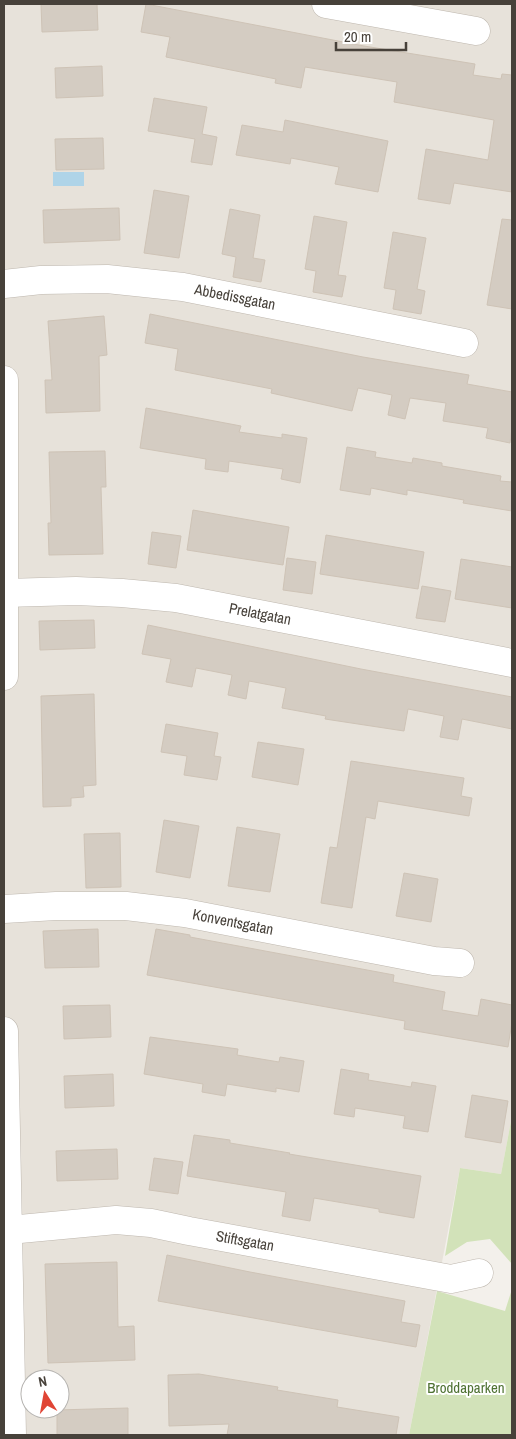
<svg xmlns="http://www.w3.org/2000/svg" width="516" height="1439" font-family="'Archivo Narrow',sans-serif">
	<rect width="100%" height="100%" fill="#f3f0eb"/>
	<!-- residential -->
	<path fill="#e7e2da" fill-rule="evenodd" d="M4 4H512V1116L501 1174 460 1168 409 1435H4ZM30 1379H60V1409H30Z"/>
	<!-- green -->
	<g fill="#d2e2b9">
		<polygon points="512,1116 512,1264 490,1239 467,1242 445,1256 460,1168 501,1174"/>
		<polygon points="512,1289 512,1435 409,1435 437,1291 505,1311"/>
	</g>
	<!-- water -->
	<rect fill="#afd4e8" x="53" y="172" width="31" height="14"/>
	<!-- building -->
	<g fill="#d4ccc2" stroke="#cec3b6">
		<polygon points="41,4 97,4 98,30 42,32"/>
		<polygon points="146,4 364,46 475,64 473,75 501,79 502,74 512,75 512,192 454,183 450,204 418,199 426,149 488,160 494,120 394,102 397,82 305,67 301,88 275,83 276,79 166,57 170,37 141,32"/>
		<polygon points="102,66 103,96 56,98 55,68"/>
		<polygon points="154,98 207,107 202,134 217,137 212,165 191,162 195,139 148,131"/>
		<polygon points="285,120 388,141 378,192 335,184 339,167 291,158 290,164 236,155 242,125 283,132"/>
		<polygon points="103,138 104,169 56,170 55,139"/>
		<polygon points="154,190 189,196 179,258 144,253"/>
		<polygon points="119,208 120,240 44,243 43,210"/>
		<polygon points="230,209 260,215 253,258 265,260 261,282 233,277 236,257 222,254"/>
		<polygon points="314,216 347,222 338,275 346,276 342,297 313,292 316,271 305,269"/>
		<polygon points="502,219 512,220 512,309 487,305"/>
		<polygon points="393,232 426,238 417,289 425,291 421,314 393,309 396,290 384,288"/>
		<polygon points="150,314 363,357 469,375 467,384 512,392 512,428 510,443 486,438 488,428 443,421 446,403 410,398 405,419 388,415 392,395 358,388 352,411 271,393 272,389 175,370 178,349 145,343"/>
		<polygon points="104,316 107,355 99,356 100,411 46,413 45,380 52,380 48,321"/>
		<polygon points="146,408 241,426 239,432 282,438 282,434 307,438 300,483 281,479 283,469 229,461 228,472 205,469 206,459 140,448"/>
		<polygon points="347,447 376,452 375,457 412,463 413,458 442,463 442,466 501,476 500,481 512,482 512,511 463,503 464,500 407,490 407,495 371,488 370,495 340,490"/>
		<polygon points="105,451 106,487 101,487 103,554 49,555 48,523 51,523 49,452"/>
		<polygon points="193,510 289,527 283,565 187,550"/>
		<polygon points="152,532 181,536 176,568 148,564"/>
		<polygon points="326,535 424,552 418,589 320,574"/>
		<polygon points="287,558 316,562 312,594 283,590"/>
		<polygon points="461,559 512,567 512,608 455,599"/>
		<polygon points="422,586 451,591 445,622 416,618"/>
		<polygon points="94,620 95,648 40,650 39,621"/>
		<polygon points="148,625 361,669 512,697 512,729 462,719 458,740 440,737 444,716 408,709 404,731 325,719 326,716 282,708 286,688 249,681 246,699 228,695 232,675 196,668 192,687 166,682 171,659 142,654"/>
		<polygon points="94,694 96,785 83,786 84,797 71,798 71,806 43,807 41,696"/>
		<polygon points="166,724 218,733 214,756 221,757 217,780 184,775 187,756 161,752"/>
		<polygon points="258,742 304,749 298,785 252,777"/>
		<polygon points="351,761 464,778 461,796 472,798 469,816 378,801 375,819 366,817 352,908 321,903 330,847 337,848"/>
		<polygon points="164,820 199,826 190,878 156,872"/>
		<polygon points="237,827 280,834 270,892 228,886"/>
		<polygon points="120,833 121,887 86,888 84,834"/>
		<polygon points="404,873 438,879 431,922 396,916"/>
		<polygon points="98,929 99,967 45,968 43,931"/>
		<polygon points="156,929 190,935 190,937 394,975 393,982 445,992 442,1010 478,1016 481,999 512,1005 512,1022 508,1047 404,1029 405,1021 147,975"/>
		<polygon points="110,1005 111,1037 64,1039 63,1006"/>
		<polygon points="150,1037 238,1049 237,1055 279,1062 280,1057 304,1061 299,1092 276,1088 276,1092 227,1084 225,1096 202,1092 203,1084 144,1074"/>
		<polygon points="341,1069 369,1074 368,1080 411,1087 412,1082 436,1086 428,1132 403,1128 405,1116 355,1108 354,1117 334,1114"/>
		<polygon points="113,1074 114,1106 65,1108 64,1076"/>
		<polygon points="472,1095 508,1101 501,1143 465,1137"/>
		<polygon points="194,1135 230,1140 230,1143 290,1153 289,1154 421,1176 414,1218 379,1212 379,1209 314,1198 310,1221 282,1216 286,1192 187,1176"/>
		<polygon points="117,1149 118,1179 57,1181 56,1151"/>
		<polygon points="154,1158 183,1162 178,1194 149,1190"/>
		<polygon points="167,1255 250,1272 405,1301 401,1322 420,1325 416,1347 158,1301"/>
		<polygon points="117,1262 118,1327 134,1326 135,1360 48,1363 45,1264"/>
		<polygon points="199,1374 278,1387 277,1390 338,1400 337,1407 399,1417 396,1435 227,1435 229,1424 169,1426 168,1375"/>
		<polygon points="128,1408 128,1435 57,1435 57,1410"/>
	</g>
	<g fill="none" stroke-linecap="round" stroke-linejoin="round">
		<defs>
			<g id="minor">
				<polyline points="326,4 476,31"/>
				<polyline points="4,284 41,280 107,279 183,287 464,343"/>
				<polyline points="4,380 4,676"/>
				<polyline points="5,593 76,591 122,593 176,598 512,663"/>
				<polyline points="4,909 56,906 126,906 185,913 434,961 460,963"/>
				<polyline points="4,1031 12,1435"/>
				<polyline points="9,1230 116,1220 151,1223 189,1231 451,1279 479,1273"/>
			</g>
		</defs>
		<!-- minor casing -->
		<use href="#minor" stroke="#beb7ae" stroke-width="29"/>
		<!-- minor -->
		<use href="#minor" stroke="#fff" stroke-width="28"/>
	</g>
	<g text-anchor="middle" stroke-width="4" stroke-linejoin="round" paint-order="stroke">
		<!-- street labels -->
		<g font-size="15" fill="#47413a" stroke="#fff">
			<text transform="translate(235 297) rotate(11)" y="5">Abbedissgatan</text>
			<text transform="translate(260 614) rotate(11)" y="5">Prelatgatan</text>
			<text transform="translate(233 922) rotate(11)" y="5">Konventsgatan</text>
			<text transform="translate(245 1241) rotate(10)" y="5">Stiftsgatan</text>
		</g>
		<!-- park labels -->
		<g font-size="15" fill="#4f7233" stroke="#fff">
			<text x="466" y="1393">Broddaparken</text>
		</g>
	</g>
	<!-- border -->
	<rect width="516" height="1439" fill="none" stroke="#47413a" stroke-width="10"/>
	<!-- north arrow -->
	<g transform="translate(45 1394) rotate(349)"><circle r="24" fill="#ffffff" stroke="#b5b3b0"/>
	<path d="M0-4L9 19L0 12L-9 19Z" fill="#e04535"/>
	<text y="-8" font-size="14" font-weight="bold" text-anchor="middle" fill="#47413a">N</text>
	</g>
	<!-- scale -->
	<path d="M336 42v8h70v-8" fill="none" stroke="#47413a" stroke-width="2.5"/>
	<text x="344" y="42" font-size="15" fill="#47413a" stroke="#ffffff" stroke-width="4" paint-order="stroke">20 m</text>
</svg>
